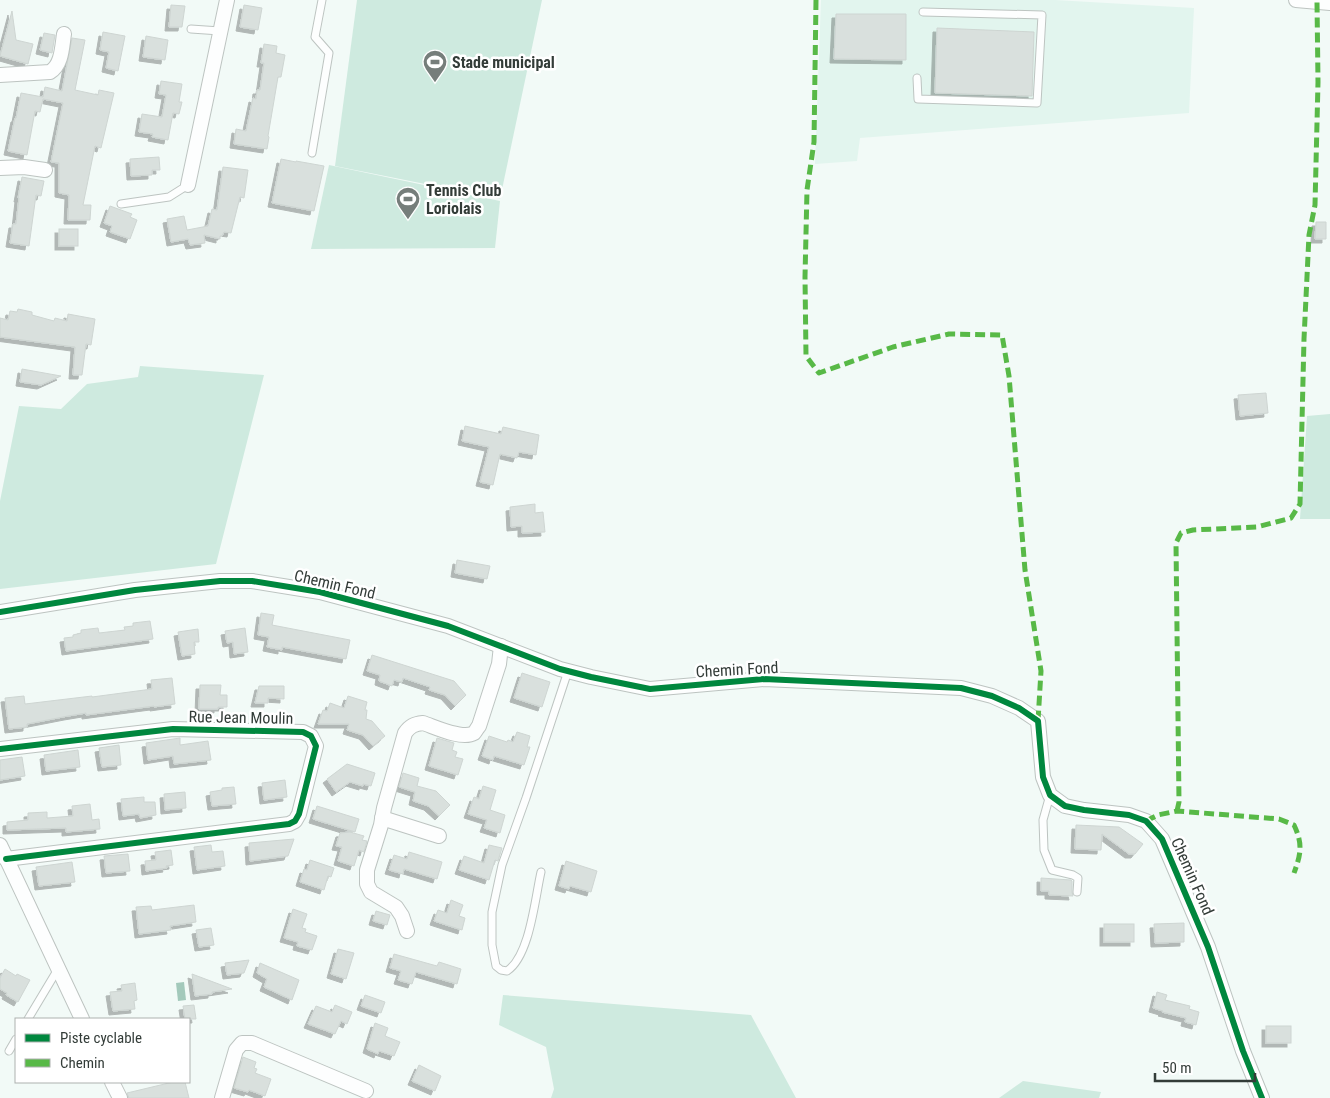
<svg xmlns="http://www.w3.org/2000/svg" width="1330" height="1098" font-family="'Roboto Condensed',sans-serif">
	<defs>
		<filter id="shadow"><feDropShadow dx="-4" dy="4" stdDeviation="0" flood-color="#0004"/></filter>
	</defs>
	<rect width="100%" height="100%" fill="#f2faf7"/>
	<!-- built -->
	<polygon fill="#e2f5ee" points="821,0 1055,0 1194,8 1189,113 860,138 857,161 815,164"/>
	<!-- green -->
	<g fill="#ceeadf">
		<polygon points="357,0 542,0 500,199 335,166"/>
		<polygon points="329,165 500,201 495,248 311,249"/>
		<polygon points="140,366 264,375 216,564 0,589 0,501 19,406 61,409 87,384 138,377"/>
		<polygon points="1330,414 1330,519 1300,519 1307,416"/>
		<polygon points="503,995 751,1015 796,1098 551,1098 554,1089 546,1047 499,1025"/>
		<polygon points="1023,1081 1101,1092 1099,1098 999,1098"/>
	</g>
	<!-- water -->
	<polygon fill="#a3c9bb" points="184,982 186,1000 178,1001 176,983"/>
	<!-- building -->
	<g fill="#d9e0dd" stroke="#ced5d2" filter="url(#shadow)">
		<polygon points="171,5 185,6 182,27 169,27"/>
		<polygon points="244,5 262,8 258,30 240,27"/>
		<polygon points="12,11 16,40 33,44 28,64 0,56"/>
		<polygon points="836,14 906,14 906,60 834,59"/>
		<polygon points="937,28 1034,32 1032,96 935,93"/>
		<polygon points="103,32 125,36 118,71 106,68 109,52 100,50"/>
		<polygon points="44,33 55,35 52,53 40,50"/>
		<polygon points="146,36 168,40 165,60 143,57"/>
		<polygon points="72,38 85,40 75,90 98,95 99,90 114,93 101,148 95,146 83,205 91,205 90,220 68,220 69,195 59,193 59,163 51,162 63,103 43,99 40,112 35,111 27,155 8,151 15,118 16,118 21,93 43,97 45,87 62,91"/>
		<polygon points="264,44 277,46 276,53 285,55 281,77 278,77 268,136 269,137 267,149 234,144 236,129 246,131 253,98 256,99 257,90 260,90 264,63 261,63"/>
		<polygon points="161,81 182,84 179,102 182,102 179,114 173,113 168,140 152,137 153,134 139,132 142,114 162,117 166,95 159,94"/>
		<polygon points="159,157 160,170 152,170 152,175 131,176 130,159"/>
		<polygon points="281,159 296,162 296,161 324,166 314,211 272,203"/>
		<polygon points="223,167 248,170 244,198 240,197 231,233 224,232 222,236 220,236 220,239 204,235 205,243 190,245 188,239 171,242 167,219 184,216 187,230 208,226 212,209 217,210"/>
		<polygon points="22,177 44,181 41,196 36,195 29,246 10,243 13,224 16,224 19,198 18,198"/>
		<polygon points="110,206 132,214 130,217 137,220 130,239 110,232 112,226 104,223"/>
		<polygon points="1316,222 1326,222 1326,239 1315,239"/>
		<rect x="59" y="229" width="19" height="17"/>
		<polygon points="18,309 32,312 32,315 54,321 55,318 67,321 68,314 95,319 91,345 86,344 82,375 73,375 75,347 0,337 0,318 8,320 10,311 17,312"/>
		<polygon points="22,369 61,376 41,385 20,382"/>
		<polygon points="1266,393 1268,413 1240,416 1238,395"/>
		<polygon points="465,426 501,434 503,427 539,435 536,455 519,452 517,458 500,454 493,485 480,482 489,447 462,441"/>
		<polygon points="535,504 535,513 543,512 545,532 522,533 522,526 511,527 510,507"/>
		<polygon points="457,560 490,566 487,579 455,573"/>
		<polygon points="261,613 274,615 272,625 350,640 346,659 282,647 282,650 267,647 269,637 258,635"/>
		<polygon points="150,621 153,639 66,651 64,638 73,637 73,635 81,633 81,630 98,628 99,633 125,630 124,627 133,626 133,623"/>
		<polygon points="245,628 248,652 234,654 233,642 227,643 225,631"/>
		<polygon points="198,629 199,642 194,642 195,654 182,656 178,632"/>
		<polygon points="372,655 454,681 466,695 455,706 445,695 429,690 430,687 403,678 402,682 394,680 392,686 379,681 380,675 367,671"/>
		<polygon points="522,673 550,682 542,707 514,698"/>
		<polygon points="172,678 175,704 154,707 154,706 86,715 86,713 68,716 27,724 27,727 9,729 5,698 24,696 25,704 92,696 92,697 152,689 151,680"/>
		<polygon points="200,685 221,685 220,695 227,695 227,707 218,707 218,709 199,709"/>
		<polygon points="259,686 284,686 284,699 268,698 268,703 255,703"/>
		<polygon points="348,696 367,702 365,710 367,710 366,719 372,721 385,736 373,746 363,735 347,730 349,724 318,724 323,710 327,711 330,703 344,708"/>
		<polygon points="517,732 530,736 527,747 530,747 524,765 494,756 493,760 482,756 489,736 507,742 508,740 513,742"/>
		<polygon points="180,738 180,745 208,741 211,760 174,764 173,756 148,760 146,743"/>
		<polygon points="437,738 454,743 452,750 457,752 455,757 463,759 458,775 429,766"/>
		<polygon points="119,745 121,765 102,767 99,748"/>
		<polygon points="78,750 80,767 46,771 44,755"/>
		<polygon points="22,757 25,776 0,780 0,760"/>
		<polygon points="347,764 375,773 371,786 363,784 363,786 350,782 336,792 327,779"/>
		<polygon points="403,773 419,778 417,786 436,791 450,805 439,816 428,806 413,801 415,792 399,787"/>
		<polygon points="285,780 287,797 264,800 262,783"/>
		<polygon points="483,786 496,790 490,810 505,815 500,833 484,828 487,820 468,814 474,797 479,799"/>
		<polygon points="234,787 236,804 212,806 210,792 222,790 222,788"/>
		<polygon points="185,792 186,808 165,810 164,794"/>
		<polygon points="144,797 144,802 155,802 156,815 140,818 139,814 123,816 121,799"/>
		<polygon points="90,804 92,820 99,819 100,829 66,832 66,828 7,830 7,822 28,820 28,813 47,812 47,818 73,816 72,806"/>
		<polygon points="317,806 359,819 355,832 313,819"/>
		<polygon points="1076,825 1119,827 1143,844 1135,854 1129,854 1102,834 1101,850 1075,849"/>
		<polygon points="350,832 364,836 362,840 367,841 364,852 359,850 354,866 338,861 342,847 336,846 340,833"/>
		<polygon points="294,839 288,856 250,861 249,843"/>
		<polygon points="211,845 212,852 223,851 225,866 197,870 194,847"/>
		<polygon points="489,845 502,848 498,861 495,860 489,880 459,870 464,856 484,863"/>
		<polygon points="171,850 173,865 166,866 167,868 146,871 145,861 156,860 155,852"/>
		<polygon points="409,852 442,862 437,879 404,869 403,874 389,870 394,855 407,859"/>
		<polygon points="128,854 130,871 106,873 104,856"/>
		<polygon points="310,860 334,868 331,877 328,876 324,890 300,882 304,869 307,870"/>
		<polygon points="566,861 597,871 591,892 570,886 569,889 559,886"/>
		<polygon points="72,862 75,882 39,886 36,867"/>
		<polygon points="1041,878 1071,880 1072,881 1072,892 1073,896 1049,895 1049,891 1041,891"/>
		<polygon points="451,900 463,905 459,916 465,918 462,930 434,921 438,910 447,913"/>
		<polygon points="194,905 196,922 170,926 171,930 139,934 136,907 151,906 152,910"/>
		<polygon points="293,909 307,914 302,928 306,929 305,932 317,936 312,950 297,946 298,942 284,938"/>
		<polygon points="376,911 390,915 387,925 373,921"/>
		<polygon points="1184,923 1184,942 1155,943 1154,924"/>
		<rect x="1104" y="924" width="30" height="18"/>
		<polygon points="211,928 214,945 199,947 196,930"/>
		<polygon points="338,949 354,953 346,979 331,974"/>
		<polygon points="394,954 437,966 439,962 461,969 457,984 416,972 412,984 398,980 401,971 390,968"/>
		<polygon points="249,960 244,973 227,975 225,963"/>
		<polygon points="260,963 299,980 292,1000 264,987 267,979 257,973"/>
		<polygon points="5,969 16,976 17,974 30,980 18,1002 6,995 7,993 0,989 0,978"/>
		<polygon points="192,974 232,989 212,992 212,994 195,996"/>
		<polygon points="135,983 137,1000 134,1001 135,1009 113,1011 110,992 122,991 121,985"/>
		<polygon points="1157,992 1167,995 1165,1000 1190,1006 1189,1009 1199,1012 1196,1025 1185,1022 1186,1018 1162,1012 1163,1011 1153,1008"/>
		<polygon points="365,995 385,1002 381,1013 361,1006"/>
		<polygon points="194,1005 196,1019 185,1019 183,1006"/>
		<polygon points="335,1005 352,1012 347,1024 341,1021 335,1034 308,1024 316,1006 332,1012"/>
		<polygon points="375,1023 388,1028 385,1036 400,1042 394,1056 379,1051 378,1054 367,1049"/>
		<rect x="1266" y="1026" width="25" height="17"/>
		<polygon points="243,1057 256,1062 254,1068 257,1069 255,1073 271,1079 265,1096 249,1090 248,1092 234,1088"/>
		<polygon points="419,1065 441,1076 435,1091 412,1081"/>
		<polygon points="173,1082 185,1082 189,1098 129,1098 127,1093"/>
	</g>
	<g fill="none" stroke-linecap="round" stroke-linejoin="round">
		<defs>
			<g id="lane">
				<polyline points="191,29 220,31"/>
				<polyline points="917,78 918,99 1037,103 1042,15 923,12"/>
				<polyline points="312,153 329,53 315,37 322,0"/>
				<polyline points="121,204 169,197 188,185"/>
				<polyline points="1050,795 1043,820 1044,850 1052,870 1073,875 1078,878 1077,892"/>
				<path d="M541 872C535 898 530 956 507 971L501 970 496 966 492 945V912L502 865 526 798 568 671"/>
				<polyline points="28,1019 58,969"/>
				<polyline points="9,1051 16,1039"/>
			</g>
			<g id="street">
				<polyline points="1296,0 1330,3"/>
				<path d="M0 75 50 72C62 65 62 47 64 34"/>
				<polyline points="0,168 24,167 45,170"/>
				<polyline points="188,185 227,0"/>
				<polyline points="0,612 135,590 220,581 252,581 320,592 448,626 560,669 591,677 650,689 764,679 961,688 992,696 1019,708 1038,721 1043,777 1050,795 1065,806 1084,810 1129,815 1146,821 1162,839 1208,947 1243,1051 1262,1098"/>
				<polyline points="0,749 173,729 303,732 311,736 316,746 299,814 295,821 289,824 6,859"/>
				<polyline points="382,818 439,836"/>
				<polyline points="0,845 82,1019"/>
				<path d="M407 931 402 916 396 907 371 892 367 884V870L381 825 384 808 405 733C410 726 414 724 423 723 435 727 462 740 474 733 476 731 477 728 479 726L499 664 501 646"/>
				<polyline points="112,1082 120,1098"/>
				<polyline points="222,1098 236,1050 242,1043 252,1043 366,1091"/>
			</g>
		</defs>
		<!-- lane casing -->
		<use href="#lane" stroke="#bdc4c1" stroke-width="9"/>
		<!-- street casing -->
		<use href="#street" stroke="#bdc4c1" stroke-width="16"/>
		<!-- lane -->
		<use href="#lane" stroke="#fdfefe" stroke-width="7"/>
		<!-- street -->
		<use href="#street" stroke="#fdfefe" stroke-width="14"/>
		<!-- quiet -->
		<g stroke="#58b947" stroke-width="5" stroke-dasharray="10 5" stroke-linecap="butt">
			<polyline points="816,0 814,142 807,190 805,277 806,356 819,373 893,347 949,334 1002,335 1009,376 1025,570 1041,671 1038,721"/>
			<polyline points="1177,811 1179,802 1176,543 1181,533 1193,530 1257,527 1291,518 1300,504 1304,339 1309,235 1315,205 1318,82 1317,2"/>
			<path d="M1146 821 1158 815 1177 811 1279 819 1294 825C1303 844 1301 854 1294 873"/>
		</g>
		<defs>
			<g id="cycleway">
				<polyline points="0,612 135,590 220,581 252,581 320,592 448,626 560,669 591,677 650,689 764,679 961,688 992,696 1019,708 1038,721 1043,777 1050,795 1065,806 1084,810 1129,815 1146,821 1162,839 1208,947 1243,1051 1262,1098"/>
				<polyline points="0,749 173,729 303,732 311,736 316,746 299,814 295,821 289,824 6,859"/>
			</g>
		</defs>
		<!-- cycleway casing -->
		<use href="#cycleway" stroke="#fff" stroke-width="9"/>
		<!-- cycleway -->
		<use href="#cycleway" stroke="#00873e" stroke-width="6"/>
	</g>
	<!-- icons -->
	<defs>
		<symbol id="stadium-pin" viewBox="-11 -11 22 30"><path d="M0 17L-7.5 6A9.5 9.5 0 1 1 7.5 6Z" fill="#767e7b" stroke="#fff"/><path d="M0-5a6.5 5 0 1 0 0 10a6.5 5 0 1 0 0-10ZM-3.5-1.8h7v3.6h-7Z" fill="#fff"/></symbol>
	</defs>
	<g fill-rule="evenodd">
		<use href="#stadium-pin" x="421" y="48" width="28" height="38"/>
		<use href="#stadium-pin" x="394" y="185" width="28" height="38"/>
	</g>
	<g text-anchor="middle" stroke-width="5" stroke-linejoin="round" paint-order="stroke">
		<!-- poi labels -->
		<g font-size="16" font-weight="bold" fill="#333c38" stroke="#fff" text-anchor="start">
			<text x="452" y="68">Stade municipal</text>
			<text x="426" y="196">Tennis Club<tspan x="426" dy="18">Loriolais</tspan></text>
		</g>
		<!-- street labels -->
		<g font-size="16" fill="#333c38" stroke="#fff">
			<text transform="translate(335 584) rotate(13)" y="6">Chemin Fond</text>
			<text transform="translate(737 669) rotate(-3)" y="6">Chemin Fond</text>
			<text transform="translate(241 717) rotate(1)" y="6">Rue Jean Moulin</text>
			<text transform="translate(1193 876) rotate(66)" y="6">Chemin Fond</text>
		</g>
	</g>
	<!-- legend -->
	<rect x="15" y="1018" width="175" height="65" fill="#ffffff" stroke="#adb1af"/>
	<rect x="25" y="1034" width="25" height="8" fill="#00873e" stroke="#adb1af"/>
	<text x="60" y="1043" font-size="15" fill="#333c38">Piste cyclable</text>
	<rect x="25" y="1059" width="25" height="8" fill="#58b947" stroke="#adb1af"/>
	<text x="60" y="1068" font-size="15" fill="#333c38">Chemin</text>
	<!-- scale -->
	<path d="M1155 1073v8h100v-8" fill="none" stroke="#333c38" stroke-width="2.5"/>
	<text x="1162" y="1073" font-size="15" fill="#333c38" stroke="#ffffff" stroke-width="4" paint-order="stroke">50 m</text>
</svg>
